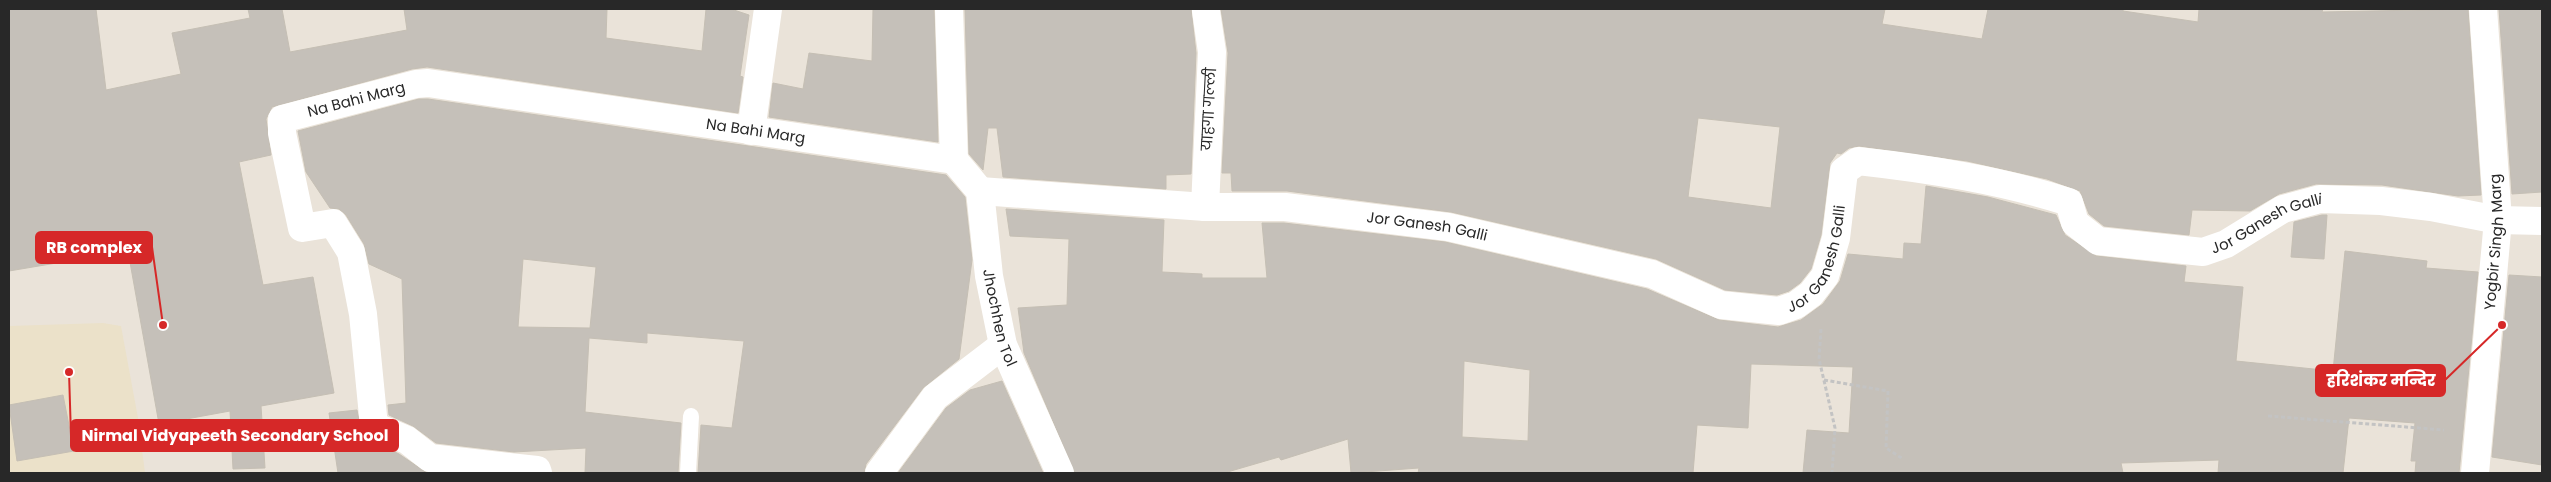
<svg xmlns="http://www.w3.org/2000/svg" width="2551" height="482" font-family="Poppins,'Noto Sans Devanagari',sans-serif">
	<rect width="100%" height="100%" fill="#eae3d9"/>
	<!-- education -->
	<polygon fill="#ebe1c9" points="103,323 121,326 138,418 145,473 9,473 9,326"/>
	<!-- building -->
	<g fill="#c5c0b9" stroke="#c5bfb4" fill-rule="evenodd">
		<polygon points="9,9 96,9 106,90 181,74 172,33 250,18 248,9 282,9 290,52 407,30 404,9 607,9 606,38 702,51 706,9 731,9 749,15 740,76 743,77 738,113 427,67 412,69 272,107 266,119 271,155 239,162 263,285 313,277 334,393 261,406 265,468 233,469 230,411 159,424 128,251 9,271"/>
		<polygon points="873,9 934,9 938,142 769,117 773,83 803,89 809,53 872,61"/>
		<polygon points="965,9 1191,9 1196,53 1191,174 1166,175 1166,189 1003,177 997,128 988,128 983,170 969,154"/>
		<path d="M1221 9H1885L1882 24 1982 39 1988 9H2123V11L2198 22 2199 9H2323L2322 12 2468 9 2481 195 2458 196 2382 185 2316 184 2279 194 2250 211 2192 210 2189 235 2104 226 2089 214 2080 191 2047 179 1967 161 1859 146 1849 148 1841 154 1837 153 1830 163 1821 235 1811 269 1800 283 1789 291 1777 295 1725 290 1656 259 1451 212 1287 191H1232L1231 173H1222L1228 53ZM1698 118 1780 127 1771 208 1688 197Z"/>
		<polygon points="2499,9 2542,9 2542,192 2512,194"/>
		<path d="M419 99H428L946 175 965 197 972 260 959 359 923 388 866 464 864 473H698L701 425 732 428 744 341 647 333V343L589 338 585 412 681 423 678 473H585L586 448 514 452 436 443 413 426 389 415 388 405 406 403 402 279 369 264 364 244 346 215 339 209 330 208 306 172 298 131ZM523 259 596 267 590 328 518 327Z"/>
		<path d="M1926 186 1988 197 2056 215 2065 235 2096 256 2186 266 2184 282 2243 287 2236 361 2333 371 2345 251 2427 261 2426 268 2478 272 2459 473H2415L2416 461H2411L2415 423 2349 418 2343 473H2218L2219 460 2121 463 2123 473H1803L1807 430 1849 433 1853 367 1751 364 1748 428 1697 425 1693 473H1418L1419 468 1351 473 1348 439 1281 460 1279 457 1224 473H1075L1024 353 1018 308 1067 305 1069 239 1010 236 1006 209 1164 220 1162 272 1202 274V278H1267L1262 223H1284L1445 242 1647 289 1719 320 1778 327 1801 320 1823 304 1840 281 1848 254 1903 259 1904 243 1921 244ZM1464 361 1530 370 1528 441 1462 437Z"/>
		<polygon points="2322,215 2327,215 2324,259 2291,257 2294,222"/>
		<polygon points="2509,275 2542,277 2542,465 2492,457"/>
		<polygon points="1002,381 1043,473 898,473 946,408 970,390"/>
		<polygon points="63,395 74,451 17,461 9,405"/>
		<polygon points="357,410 362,436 399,454 427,473 338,473 329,413"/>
	</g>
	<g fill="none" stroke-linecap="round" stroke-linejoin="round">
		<!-- path -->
		<g stroke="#c3c3c3" stroke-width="3" stroke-dasharray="4 2.5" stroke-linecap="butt">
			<polyline points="1821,329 1819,359 1835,428 1832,473"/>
			<polyline points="1824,380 1888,391 1886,448 1903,459"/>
			<polyline points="2268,416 2444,430"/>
		</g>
		<!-- service -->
		<polyline stroke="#fff" stroke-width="16" points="688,473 691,416"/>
		<!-- minor -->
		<g stroke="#fff" stroke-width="28">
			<polyline points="949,9 954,160"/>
			<polyline points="751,131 768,9"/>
			<path id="s1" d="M954 160 980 191 989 276 1003 345 1060 473"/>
			<path id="s2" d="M980 191 1205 207H1285L1448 227 1652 274 1721 305 1779 311 1796 305 1811 294 1825 276 1836 238 1844 171 1858 161C1930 169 2000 180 2069 202L2075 223 2098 241 2203 252 2226 244 2283 209 2320 199 2381 201 2431 207 2498 220 2542 221"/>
			<polyline points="1205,207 1212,52 1206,11"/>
			<path id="s3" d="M538 473 537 470 430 458 407 440 374 426 363 314 351 252 333 223 302 228 282 133V119L416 84 428 83 954 160"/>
			<polyline points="879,473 935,397 1003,345"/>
			<path id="s4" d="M2475 473 2498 220 2483 9"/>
		</g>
	</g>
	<g text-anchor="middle" stroke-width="4.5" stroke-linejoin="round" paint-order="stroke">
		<!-- street labels -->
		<g font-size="15" fill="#282828" stroke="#fff">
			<text dy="5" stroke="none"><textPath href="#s3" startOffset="605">Na Bahi Marg</textPath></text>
			<text transform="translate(1209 109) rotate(-87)" y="5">याहगा गल्ली</text>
			<text dy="5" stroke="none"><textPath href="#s3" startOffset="1010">Na Bahi Marg</textPath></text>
			<text dy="5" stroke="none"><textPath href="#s2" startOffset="1439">Jor Ganesh Galli</textPath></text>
			<text dy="5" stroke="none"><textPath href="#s2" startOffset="449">Jor Ganesh Galli</textPath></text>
			<text dy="5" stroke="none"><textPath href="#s4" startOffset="232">Yogbir Singh Marg</textPath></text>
			<text dy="5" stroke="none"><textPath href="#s2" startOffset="884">Jor Ganesh Galli</textPath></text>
			<text dy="5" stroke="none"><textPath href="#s1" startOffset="169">Jhochhen Tol</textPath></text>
		</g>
	</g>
	<!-- callouts -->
	<path fill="none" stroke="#d62828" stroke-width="2" d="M163 325L152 247M2502 325L2445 380M69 372L71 436"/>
	<g fill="#d62828" stroke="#fff" stroke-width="2">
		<circle cx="163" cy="325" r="5"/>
		<circle cx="2502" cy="325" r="5"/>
		<circle cx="69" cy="372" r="5"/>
	</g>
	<g fill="#d62828" stroke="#d62828" stroke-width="2">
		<rect x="36" y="232" width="116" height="31" rx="5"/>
		<rect x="2316" y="365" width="129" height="31" rx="5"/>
		<rect x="71" y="420" width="327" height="31" rx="5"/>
	</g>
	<g font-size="16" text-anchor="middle" font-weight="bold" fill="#fff">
		<text x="94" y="253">RB complex</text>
		<text x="2381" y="386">हरिशंकर मन्दिर</text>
		<text x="235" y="441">Nirmal Vidyapeeth Secondary School</text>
	</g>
	<!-- border -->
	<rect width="2551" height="482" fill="none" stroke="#282828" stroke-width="20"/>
</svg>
